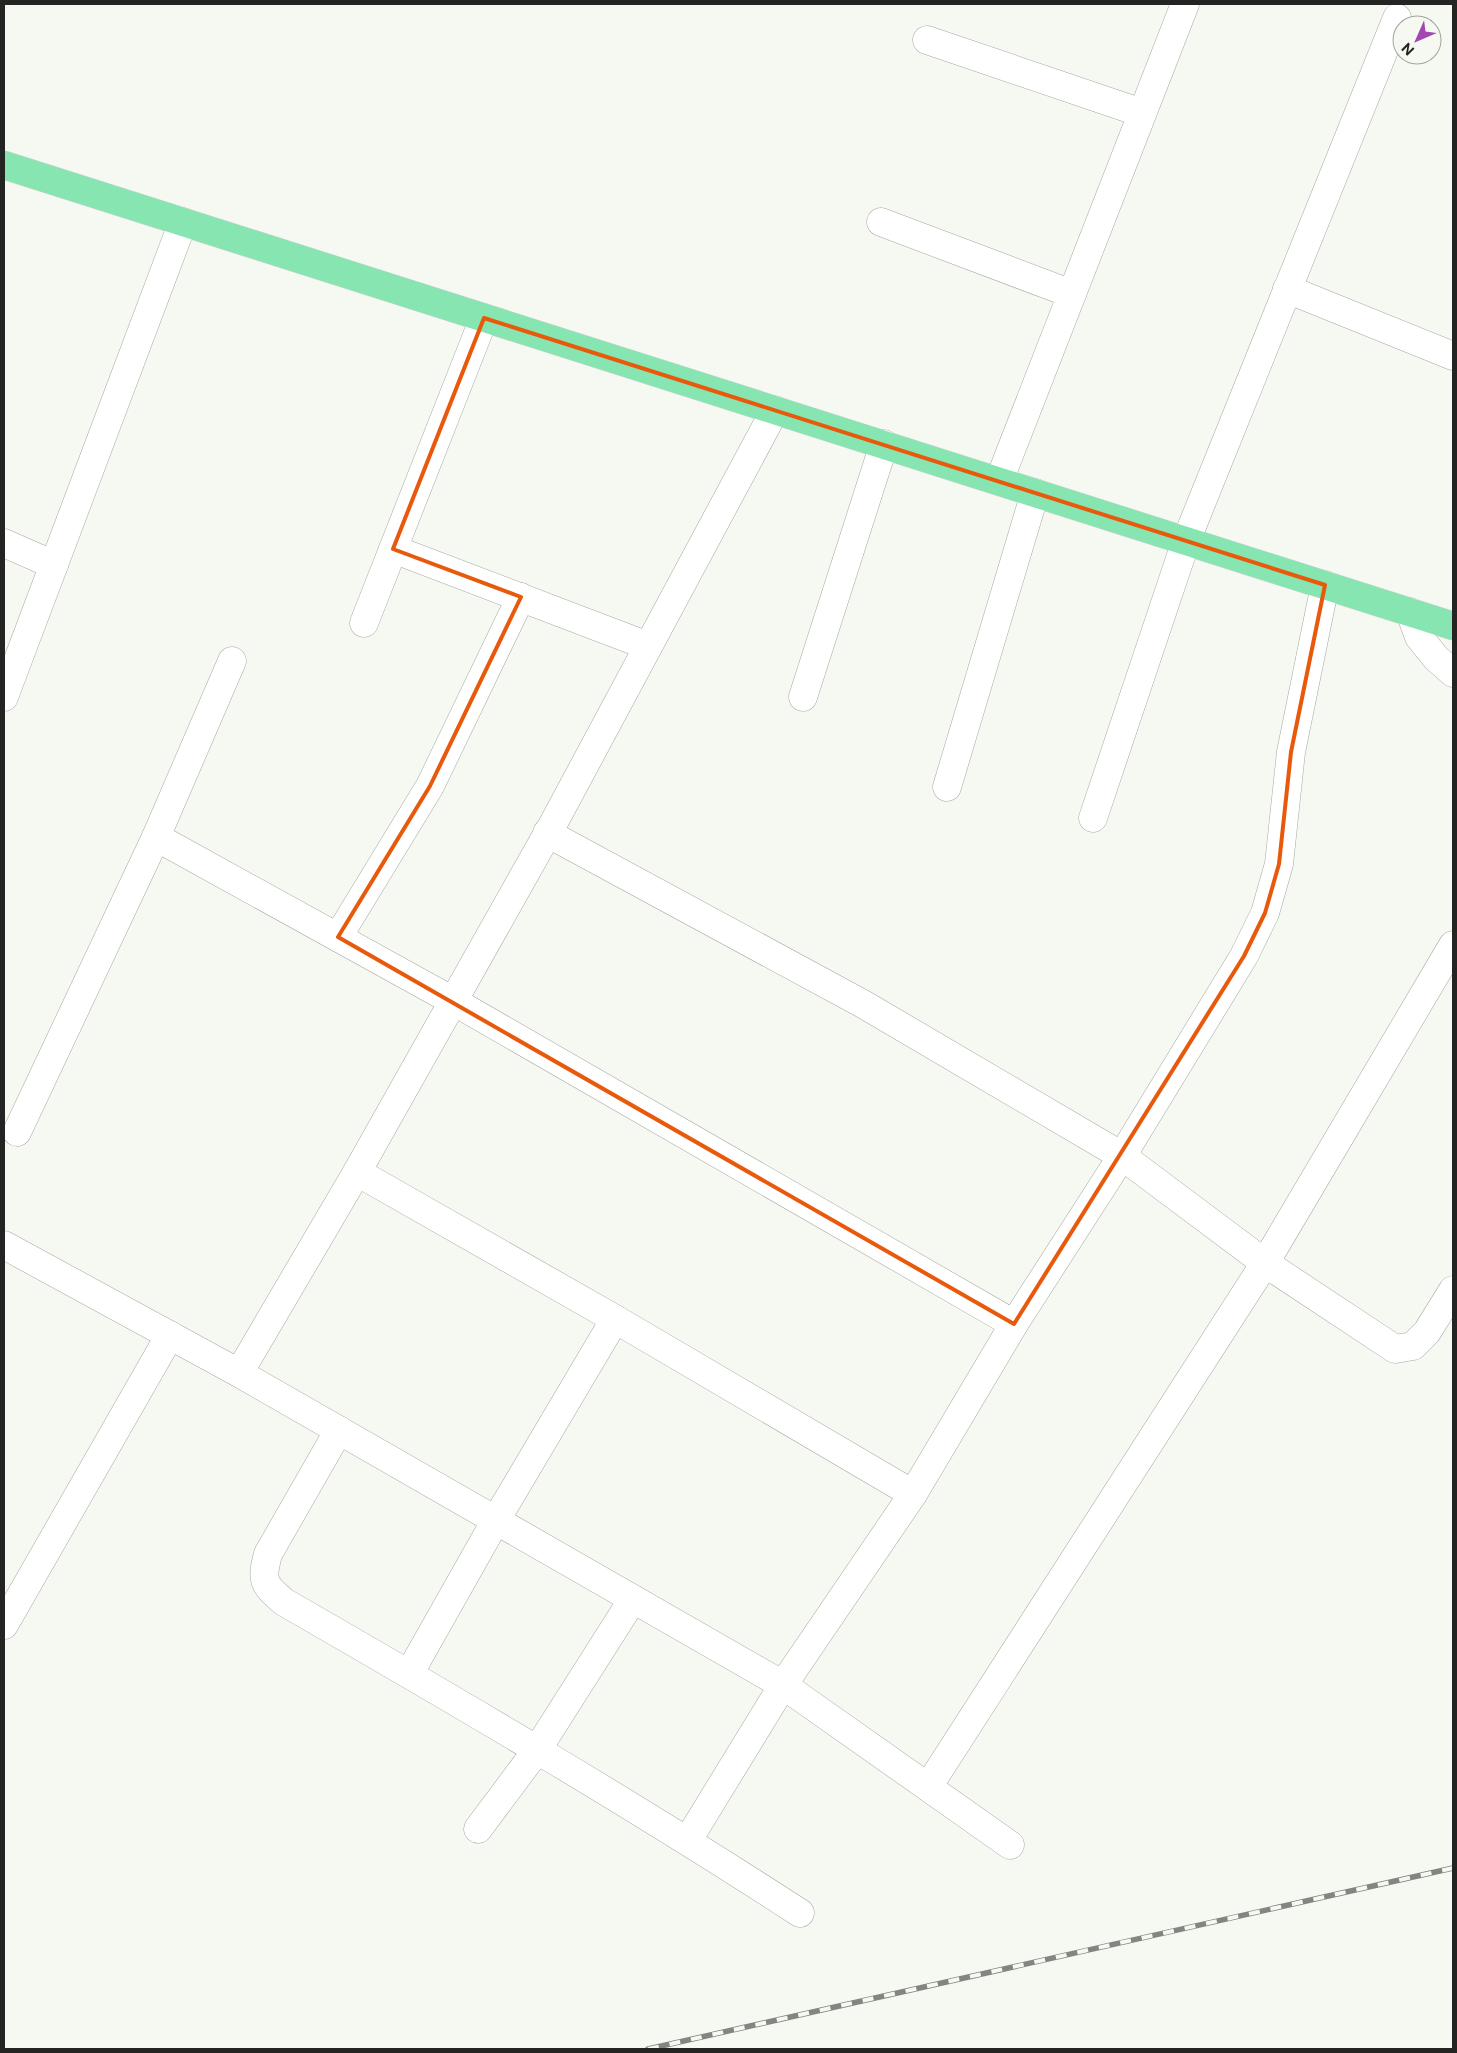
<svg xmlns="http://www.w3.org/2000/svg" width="1457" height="2053" font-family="'Public Sans',sans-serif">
	<rect width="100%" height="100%" fill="#f6f9f1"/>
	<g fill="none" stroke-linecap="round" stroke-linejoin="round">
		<defs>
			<g id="street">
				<polyline points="927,40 1142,113"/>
				<polyline points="881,222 1072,294"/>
				<polyline points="1287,289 1453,356"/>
				<polyline points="999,481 1185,4"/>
				<polyline points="4,543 54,565"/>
				<polyline points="393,549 648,646"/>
				<polyline points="1410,612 1419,637 1436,658 1453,673"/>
				<polyline points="364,623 484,318"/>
				<polyline points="4,697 183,222"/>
				<polyline points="803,697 884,444"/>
				<polyline points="947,787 1035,493"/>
				<polyline points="1093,818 1186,541 1397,18"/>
				<polyline points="547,833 863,1004 1122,1156 1265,1263 1395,1349 1413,1346 1427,1332 1453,1290"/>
				<polyline points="156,837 453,1001 1014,1324"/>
				<polyline points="338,937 430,786 521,597"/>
				<polyline points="17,1132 156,837 232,661"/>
				<polyline points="357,1172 615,1319 913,1494"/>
				<polyline points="4,1245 239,1373 783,1685 1010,1845"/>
				<polyline points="239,1373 357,1172 553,824 775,410"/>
				<path d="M339 1430 268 1554C261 1581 263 1584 284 1602 458 1702 632 1804 800 1913"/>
				<polyline points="4,1625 170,1335"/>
				<polyline points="409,1674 496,1520 615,1319"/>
				<polyline points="928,1787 1265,1263 1453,945"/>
				<polyline points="478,1829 537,1750 633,1599"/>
				<polyline points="688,1840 783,1685 913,1494 1014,1324 1122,1156 1244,956 1265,913 1279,864 1291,752 1325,585"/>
			</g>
			<polyline id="primary" points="4,165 1453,626"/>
		</defs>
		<!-- street casing -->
		<use href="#street" stroke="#a6a9a2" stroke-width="29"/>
		<!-- primary casing -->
		<use href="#primary" stroke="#d3d3d3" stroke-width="29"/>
		<!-- street -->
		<use href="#street" stroke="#fff" stroke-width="28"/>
		<!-- primary -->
		<use href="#primary" stroke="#86e5b1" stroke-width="28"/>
		<defs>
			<polyline id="rail" points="648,2049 1453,1868"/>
		</defs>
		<!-- rail casing -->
		<use href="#rail" stroke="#838580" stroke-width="5.5"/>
		<!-- rail -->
		<use href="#rail" stroke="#f6f9f1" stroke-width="4" stroke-dasharray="11" stroke-linecap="butt"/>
	</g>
	<!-- marked area -->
	<path fill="none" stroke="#e8590c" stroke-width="4" stroke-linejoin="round" d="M484 318 1325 585 1291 752 1279 864 1265 913 1244 956 1014 1324 338 937 430 786 521 597 393 549Z"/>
	<!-- border -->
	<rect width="1457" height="2053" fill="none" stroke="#242522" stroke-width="10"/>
	<!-- north arrow -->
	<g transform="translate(1417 40) rotate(225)"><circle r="24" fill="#f6f9f1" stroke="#a2a49e"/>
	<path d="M0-4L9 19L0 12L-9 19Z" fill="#a147b2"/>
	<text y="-8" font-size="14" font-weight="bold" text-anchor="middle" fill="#242522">N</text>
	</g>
</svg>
